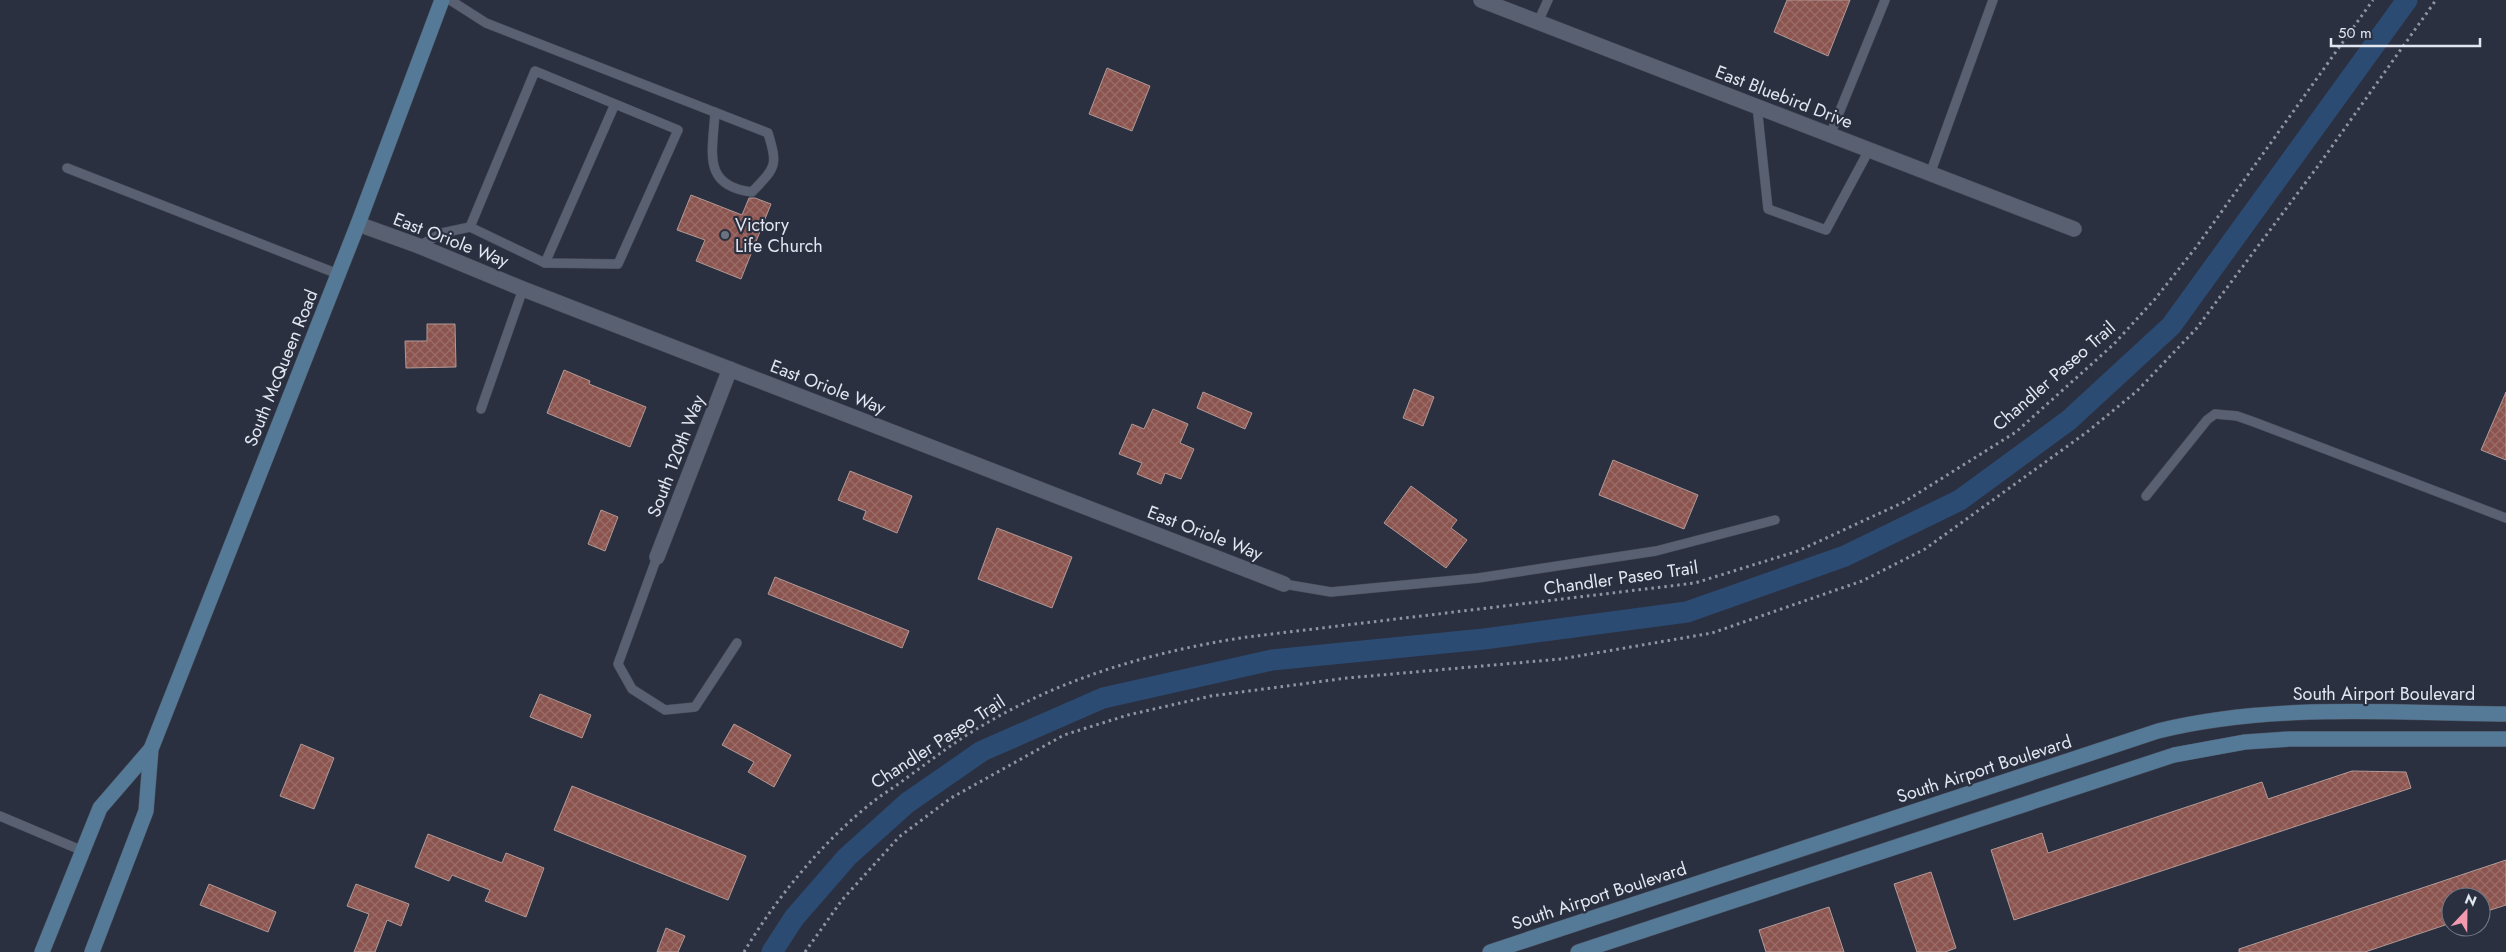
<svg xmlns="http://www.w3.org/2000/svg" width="2506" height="952" font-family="Jost,sans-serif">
	<defs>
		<pattern id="building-cross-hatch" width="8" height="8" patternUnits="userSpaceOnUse" patternTransform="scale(1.25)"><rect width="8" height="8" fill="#8b544f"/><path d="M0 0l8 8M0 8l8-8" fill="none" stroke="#9b6d69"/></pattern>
	</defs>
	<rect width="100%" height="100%" fill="#2b3040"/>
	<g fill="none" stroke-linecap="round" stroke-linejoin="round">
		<!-- canal -->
		<polyline stroke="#2c4b72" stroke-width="21" points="772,952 794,918 847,857 907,803 982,751 1103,698 1272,660 1484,639 1687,612 1845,556 1960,500 2069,420 2171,326 2407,0"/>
	</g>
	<!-- building -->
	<g fill="url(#building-cross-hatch)" stroke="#b19996">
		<polygon points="1787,0 1850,0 1828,56 1774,32"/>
		<polygon points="1107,68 1150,86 1132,131 1089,114"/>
		<polygon points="691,195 742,215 749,198 755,198 771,204 741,279 696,261 705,240 677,230"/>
		<polygon points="427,324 455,324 456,367 406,368 405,341 427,341"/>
		<polygon points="564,370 590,381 589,384 646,407 630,447 547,413"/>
		<polygon points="1414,389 1434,397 1423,426 1403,418"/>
		<polygon points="1203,392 1252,413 1245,429 1197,408"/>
		<polygon points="2506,392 2506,460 2481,450"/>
		<polygon points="1153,409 1188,424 1180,443 1194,449 1181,479 1165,473 1161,484 1137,474 1142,463 1119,454 1132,424 1144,429"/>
		<polygon points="1613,460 1698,495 1684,529 1599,495"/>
		<polygon points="850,471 912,496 897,533 863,519 866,511 838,500"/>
		<polygon points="1411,486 1457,520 1451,528 1467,540 1446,568 1384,523"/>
		<polygon points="601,510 618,517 605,551 588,544"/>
		<polygon points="997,528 1072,557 1052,608 978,579"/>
		<polygon points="775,577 909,631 902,648 768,594"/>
		<polygon points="540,694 591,715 582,738 530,717"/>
		<polygon points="734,724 791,755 774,787 748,772 754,762 722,745"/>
		<polygon points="301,744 334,758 314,809 280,796"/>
		<polygon points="2352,771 2406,772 2411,788 2014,920 1991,850 2042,833 2048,853 2262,782 2268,799"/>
		<polygon points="572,786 746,856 728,900 554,830"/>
		<polygon points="428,834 502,863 506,853 544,868 526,917 485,901 490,890 452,875 449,881 415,867"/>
		<polygon points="2506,860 2506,905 2481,913 2481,897 2451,897 2451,923 2365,952 2239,952 2239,949"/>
		<polygon points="1931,872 1956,948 1945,952 1917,952 1894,884"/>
		<polygon points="209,884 276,912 268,932 200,905"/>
		<polygon points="356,884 409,904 401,926 387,920 375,952 354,952 369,914 347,906"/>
		<polygon points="1829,907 1844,952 1766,952 1759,930"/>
		<polygon points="666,928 685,936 678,952 657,952"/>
	</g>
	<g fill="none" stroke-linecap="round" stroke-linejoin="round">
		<defs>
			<g id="lane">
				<path d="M450 0 486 23 768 133C778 166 776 167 752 192 701 186 713 151 715 112"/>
				<polyline points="1538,22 1548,0"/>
				<polyline points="1757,106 1768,209 1826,230 1869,150"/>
				<polyline points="1830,135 1885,0"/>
				<polyline points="67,168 338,274"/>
				<polyline points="1930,174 1993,0"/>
				<polyline points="470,227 545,263"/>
				<polyline points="419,246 442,233 470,227 535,71 678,130 618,264 545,263 615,104"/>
				<polyline points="481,409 523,289"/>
				<polyline points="2146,496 2207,420 2215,414 2237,416 2254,422 2506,518"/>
				<polyline points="657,557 618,664 632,689 665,710 695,707 737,643"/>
				<polyline points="1284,584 1331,592 1478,578 1656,551 1775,520"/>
				<polyline points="0,816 83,851"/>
			</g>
			<g id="street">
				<polyline points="1481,0 2074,229"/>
				<polyline points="358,224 419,246 523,289 1284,584"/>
				<polyline points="657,557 730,369"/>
			</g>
			<g id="secondary">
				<polyline points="42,952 100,808 151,749"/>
				<polyline points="92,952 146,811 151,749 358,224 442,0"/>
				<path d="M1490 952 2158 731C2272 703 2390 713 2506 714"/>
				<polyline points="1578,952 2174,755 2245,742 2290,739 2506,739"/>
			</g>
		</defs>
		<!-- lane casing -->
		<use href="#lane" stroke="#494e5b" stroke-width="10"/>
		<!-- street casing -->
		<use href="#street" stroke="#494e5b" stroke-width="16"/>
		<!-- secondary casing -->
		<use href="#secondary" stroke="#494e5b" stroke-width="16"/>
		<!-- path -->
		<g stroke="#9094a1" stroke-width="3" stroke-dasharray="2.5 4" stroke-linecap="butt">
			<path d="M744 952C776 898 824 840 874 801 884 793 895 787 905 779 930 761 954 742 980 727 1061 678 1154 651 1247 637L1695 583 1798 551 1904 502 2016 432 2114 344 2155 299 2197 246 2373 0"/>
			<polyline points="805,952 842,900 899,837 951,798 1064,735 1128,715 1211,696 1347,678 1561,659 1712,633 1862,581 1925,549 2087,432 2137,391 2196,329 2318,166 2436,0"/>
		</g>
		<!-- lane -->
		<use href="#lane" stroke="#596071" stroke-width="9"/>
		<!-- street -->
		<use href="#street" stroke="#596071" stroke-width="15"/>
		<!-- secondary -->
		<use href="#secondary" stroke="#547a98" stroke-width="15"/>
	</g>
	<!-- markers -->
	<circle fill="#6b7280" stroke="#2b3040" stroke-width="2" cx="725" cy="235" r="5"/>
	<g text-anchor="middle" stroke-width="4.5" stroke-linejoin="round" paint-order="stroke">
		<!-- street labels -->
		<g font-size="18" fill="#e2e6f0" stroke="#2b3040">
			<text transform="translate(1784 97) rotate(21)" y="6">East Bluebird Drive</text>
			<text transform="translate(451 240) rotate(21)" y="6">East Oriole Way</text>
			<text transform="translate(281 368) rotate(-68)" y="6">South McQueen Road</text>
			<text transform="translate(2054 376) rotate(-41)" y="6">Chandler Paseo Trail</text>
			<text transform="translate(828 387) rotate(21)" y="6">East Oriole Way</text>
			<text transform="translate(676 456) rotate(-69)" y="6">South 120th Way</text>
			<text transform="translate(1205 533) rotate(21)" y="6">East Oriole Way</text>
			<text transform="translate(1621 578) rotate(-8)" y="6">Chandler Paseo Trail</text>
			<text x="2384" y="700">South Airport Boulevard</text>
			<text transform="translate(938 742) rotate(-33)" y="6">Chandler Paseo Trail</text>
			<text transform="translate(1984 769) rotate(-18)" y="6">South Airport Boulevard</text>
			<text transform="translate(1599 896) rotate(-18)" y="6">South Airport Boulevard</text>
		</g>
		<!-- poi labels -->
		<g font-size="18" fill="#e2e6f0" stroke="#2b3040" text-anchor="start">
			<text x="735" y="231">Victory<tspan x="735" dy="21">Life Church</tspan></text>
		</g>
	</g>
	<!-- north arrow -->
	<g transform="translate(2466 912) rotate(22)"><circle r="24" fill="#2b3040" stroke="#747986"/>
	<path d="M0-4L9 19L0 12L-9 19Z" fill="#f29ab0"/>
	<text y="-8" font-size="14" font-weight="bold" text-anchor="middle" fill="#e2e6f0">N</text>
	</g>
	<!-- scale -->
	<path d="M2331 38v8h149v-8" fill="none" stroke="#e2e6f0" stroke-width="2.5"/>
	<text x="2338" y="38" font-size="15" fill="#e2e6f0" stroke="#2b3040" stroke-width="4" paint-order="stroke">50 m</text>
</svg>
